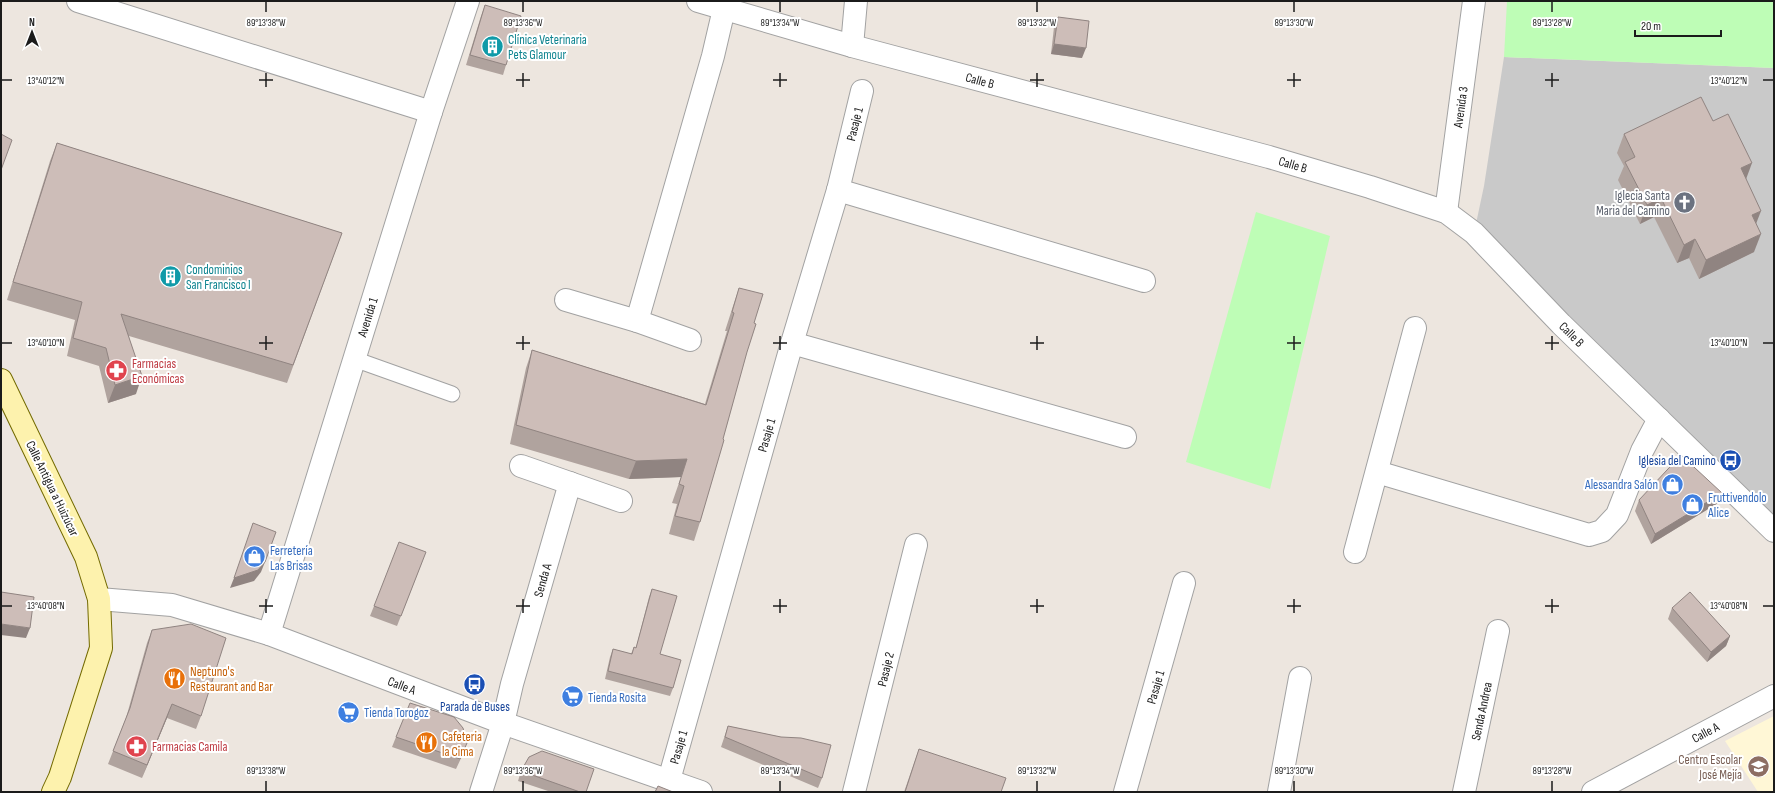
<svg xmlns="http://www.w3.org/2000/svg" width="1775" height="793" font-family="'Sofia Sans Condensed',sans-serif">
	<rect width="100%" height="100%" fill="#ede6df"/>
	<!-- education -->
	<polygon fill="#fff7d6" points="1774,716 1774,792 1758,792 1725,741"/>
	<!-- religious -->
	<polygon fill="#c9c9c9" points="1504,57 1774,68 1774,531 1474,233 1484,186"/>
	<!-- park -->
	<g fill="#befdb6">
		<polygon points="1507,1 1774,1 1774,68 1504,57"/>
		<polygon points="1256,212 1330,236 1270,489 1186,462"/>
	</g>
	<g fill="none" stroke-linecap="round" stroke-linejoin="round">
		<defs>
			<polyline id="service" points="354,359 452,394"/>
			<g id="minor">
				<polyline points="78,1 431,112"/>
				<polyline points="852,46 856,1"/>
				<polyline points="838,190 1144,281"/>
				<polyline points="1446,212 1474,1"/>
				<polyline points="566,300 637,321 690,340"/>
				<polyline points="637,321 713,56 724,9"/>
				<polyline points="792,343 1125,437"/>
				<polyline points="521,466 621,501"/>
				<polyline points="1377,472 1589,535 1602,531 1617,515 1642,451 1659,419"/>
				<polyline points="1355,552 1415,328"/>
				<polyline points="669,780 792,343 838,190 862,91"/>
				<polyline points="481,792 503,723 512,684 570,483"/>
				<polyline points="854,792 916,545"/>
				<polyline points="1125,792 1184,583"/>
				<polyline points="1279,792 1300,678"/>
				<polyline points="1464,792 1498,631"/>
			</g>
			<g id="tertiary">
				<polyline points="698,1 852,46 1269,157 1370,187 1446,212 1474,233 1561,324 1774,531"/>
				<polyline points="99,599 172,605 269,634 503,723 701,792"/>
				<polyline points="269,634 431,112 468,1"/>
				<polyline points="1593,792 1774,696"/>
			</g>
			<polyline id="secondary" points="1,380 86,557 99,599 101,648 60,777 53,792"/>
		</defs>
		<!-- service casing -->
		<use href="#service" stroke="#a2a2a2" stroke-width="17"/>
		<!-- minor casing -->
		<use href="#minor" stroke="#a2a2a2" stroke-width="24"/>
		<!-- tertiary casing -->
		<use href="#tertiary" stroke="#a2a2a2" stroke-width="24"/>
		<!-- secondary casing -->
		<use href="#secondary" stroke="#736a00" stroke-width="24"/>
		<!-- service -->
		<use href="#service" stroke="#fff" stroke-width="15"/>
		<!-- minor -->
		<use href="#minor" stroke="#fff" stroke-width="22"/>
		<!-- tertiary -->
		<use href="#tertiary" stroke="#fff" stroke-width="22"/>
		<!-- secondary -->
		<use href="#secondary" stroke="#fdf2ad" stroke-width="22"/>
	</g>
	<!-- wall -->
	<g fill="#b0a39e">
		<polygon points="485,5 506,65 503,75 466,65 481,16"/>
		<polygon points="1058,17 1082,58 1051,54 1054,27"/>
		<polygon points="1713,121 1746,179 1756,224 1754,252 1699,279 1689,258 1677,263 1654,217 1640,224 1618,180 1624,166 1617,153 1624,134"/>
		<polygon points="57,143 342,233 287,383 129,336 136,394 108,403 99,366 67,356 75,320 7,300 50,161"/>
		<polygon points="739,288 754,323 700,522 694,541 669,534 677,504 672,503 681,477 629,479 510,444 526,368 532,350 705,404 727,331 725,331 733,306"/>
		<polygon points="1722,493 1718,503 1651,544 1635,511 1639,500"/>
		<polygon points="422,562 397,626 370,616 374,606"/>
		<polygon points="652,589 660,654 673,688 670,696 605,679 610,657 613,649 631,654 634,647 636,648 649,597"/>
		<polygon points="1672,608 1730,636 1726,646 1707,662 1668,619"/>
		<polygon points="152,630 201,716 196,729 167,718 142,778 108,764 126,718 147,643"/>
		<polygon points="728,726 781,737 822,778 818,788 721,747"/>
		<polygon points="396,737 463,754 456,769 392,747"/>
		<polygon points="919,749 1001,792 904,792"/>
		<polygon points="521,771 586,792 551,792 518,781"/>
	</g>
	<!-- shaded-wall -->
	<g fill="#908481">
		<polygon points="1054,44 1086,48 1082,58 1051,54"/>
		<polygon points="1752,163 1745,182 1741,168"/>
		<polygon points="1661,198 1654,217 1640,224 1647,205"/>
		<polygon points="1761,211 1754,229 1752,215"/>
		<polygon points="1761,234 1754,252 1699,279 1706,260"/>
		<polygon points="1695,239 1689,258 1677,263 1684,245"/>
		<polygon points="142,376 136,394 108,403 115,385"/>
		<polygon points="687,459 681,477 629,479 636,461"/>
		<polygon points="1722,493 1718,503 1651,544 1655,534"/>
		<polygon points="265,562 261,572 254,581 230,588 234,578"/>
		<polygon points="1,624 30,628 26,638 1,635"/>
		<polygon points="1730,636 1726,646 1707,662 1711,652"/>
		<polygon points="172,704 167,718 142,778 147,765"/>
	</g>
	<!-- building -->
	<g fill="#cdbdb8" stroke="#908481">
		<polygon points="485,5 521,16 506,65 470,55"/>
		<polygon points="1058,17 1089,21 1086,48 1054,44"/>
		<polygon points="1701,97 1713,121 1728,114 1752,163 1741,168 1761,211 1752,215 1761,234 1706,260 1695,239 1684,245 1661,198 1647,205 1625,162 1635,157 1624,134"/>
		<polygon points="1,134 12,140 1,170"/>
		<polygon points="57,143 342,233 293,365 121,314 142,376 115,385 106,348 73,338 82,302 13,282"/>
		<polygon points="739,288 763,294 754,323 756,324 747,352 723,439 724,440 700,522 675,516 684,486 679,484 687,459 636,461 516,425 532,350 706,405 734,313 732,312"/>
		<polygon points="1681,455 1722,493 1655,534 1639,500"/>
		<polygon points="253,523 276,532 265,562 258,570 234,578"/>
		<polygon points="399,542 426,552 401,616 374,606"/>
		<polygon points="652,589 677,596 660,654 681,660 673,688 608,671 613,649 632,654 634,647 636,648"/>
		<polygon points="1,592 34,597 30,628 1,624"/>
		<polygon points="1690,592 1730,636 1711,652 1672,608"/>
		<polygon points="191,624 226,638 201,716 172,704 147,765 113,751 130,708 152,630"/>
		<polygon points="410,703 454,717 463,728 467,743 460,759 396,737"/>
		<polygon points="728,726 781,737 801,738 831,745 822,778 725,737"/>
		<polygon points="919,749 1006,778 1001,792 905,792"/>
		<polygon points="542,751 594,769 586,792 580,792 521,771 529,757"/>
		<polygon points="658,786 673,792 655,792"/>
	</g>
	<!-- ticks -->
	<path fill="none" stroke="#1b1b1b" stroke-width="1.5" d="M266 2V12M523 2V12M780 2V12M1037 2V12M1294 2V12M1552 2V12M266 73V87M523 73V87M780 73V87M1037 73V87M1294 73V87M1552 73V87M2 80H12M259 80H273M516 80H530M773 80H787M1030 80H1044M1287 80H1301M1545 80H1559M1763 80H1773M266 336V350M523 336V350M780 336V350M1037 336V350M1294 336V350M1552 336V350M2 343H12M259 343H273M516 343H530M773 343H787M1030 343H1044M1287 343H1301M1545 343H1559M1763 343H1773M266 599V613M523 599V613M780 599V613M1037 599V613M1294 599V613M1552 599V613M2 606H12M259 606H273M516 606H530M773 606H787M1030 606H1044M1287 606H1301M1545 606H1559M1763 606H1773M266 781V791M523 781V791M780 781V791M1037 781V791M1294 781V791M1552 781V791"/>
	<!-- icons -->
	<defs>
		<symbol id="building-disc" viewBox="-11 -11 22 22"><circle r="9.5" fill="#0f9aa8" stroke="#fff"/><path d="M-4-6H4V6H1V3H-1V6H-4ZM-2.5-4.3h1.7v1.8h-1.7ZM.8-4.3h1.7v1.8H.8ZM-2.5-1h1.7V.8h-1.7ZM.8-1h1.7V.8H.8Z" fill="#fff"/></symbol>
		<symbol id="church-disc" viewBox="-11 -11 22 22"><circle r="9.5" fill="#6b7280" stroke="#fff"/><path d="M-1.2-6h2.4v3.5h3.3v2.4h-3.3V6h-2.4V-.1h-3.3v-2.4h3.3Z" fill="#fff"/></symbol>
		<symbol id="pharmacy-disc" viewBox="-11 -11 22 22"><circle r="9.5" fill="#e0444e" stroke="#fff"/><path d="M-2-6h4v4h4v4h-4v4h-4v-4h-4v-4h4Z" fill="#fff"/></symbol>
		<symbol id="bus-disc" viewBox="-11 -11 22 22"><circle r="9.5" fill="#1a4fb4" stroke="#fff"/><path d="M-5-6H5V4H4V6H2V4H-2V6H-4V4H-5ZM-3.5-4V0h7V-4ZM-3.5 1.2v1.5H-2V1.2ZM2 1.2v1.5H3.5V1.2Z" fill="#fff"/></symbol>
		<symbol id="shop-disc" viewBox="-11 -11 22 22"><circle r="9.5" fill="#3f7fe0" stroke="#fff"/><path d="M-5-2.5h2.3a2.7 3.5 0 0 1 5.4 0H5L5.5 6h-11ZM-1.5-2.5h3a1.5 2.3 0 0 0-3 0Z" fill="#fff"/></symbol>
		<symbol id="restaurant-disc" viewBox="-11 -11 22 22"><circle r="9.5" fill="#e8710a" stroke="#fff"/><path d="M-5-6h1v4h1v-4h1v4h1v-4h1v5L-1.5 .5V6h-2V.5L-5-1ZM5-6V6H3V1.5H1.5Q1.5-4 5-6Z" fill="#fff"/></symbol>
		<symbol id="supermarket-disc" viewBox="-11 -11 22 22"><circle r="9.5" fill="#3f7fe0" stroke="#fff"/><path d="M-6-5.5h2.5l.6 2H6L4.5 2H-2.5L-4.4-4H-6ZM-1.5 3.2a1.3 1.3 0 1 0 .1 0ZM3 3.2a1.3 1.3 0 1 0 .1 0Z" fill="#fff"/></symbol>
		<symbol id="school-disc" viewBox="-11 -11 22 22"><circle r="9.5" fill="#8d6e63" stroke="#fff"/><path d="M0-5L7-2L0 1L-7-2ZM-4 1L0 2.5L4 1V4Q0 6-4 4Z" fill="#fff"/></symbol>
	</defs>
	<g fill-rule="evenodd">
		<use href="#building-disc" x="480" y="34" width="25" height="25"/>
		<use href="#church-disc" x="1672" y="190" width="25" height="25"/>
		<use href="#building-disc" x="158" y="264" width="25" height="25"/>
		<use href="#pharmacy-disc" x="104" y="358" width="25" height="25"/>
		<use href="#bus-disc" x="1718" y="448" width="25" height="25"/>
		<use href="#shop-disc" x="1660" y="472" width="25" height="25"/>
		<use href="#shop-disc" x="1680" y="492" width="25" height="25"/>
		<use href="#shop-disc" x="242" y="544" width="25" height="25"/>
		<use href="#restaurant-disc" x="162" y="666" width="25" height="25"/>
		<use href="#bus-disc" x="462" y="672" width="25" height="25"/>
		<use href="#supermarket-disc" x="560" y="684" width="25" height="25"/>
		<use href="#supermarket-disc" x="336" y="700" width="25" height="25"/>
		<use href="#restaurant-disc" x="414" y="730" width="25" height="25"/>
		<use href="#pharmacy-disc" x="124" y="734" width="25" height="25"/>
		<use href="#school-disc" x="1746" y="754" width="25" height="25"/>
	</g>
	<g text-anchor="middle" stroke-width="4" stroke-linejoin="round" paint-order="stroke">
		<!-- culture labels -->
		<g font-size="13" fill="#0d838f" stroke="#fff" text-anchor="start">
			<text x="508" y="44">Clínica Veterinaria<tspan x="508" dy="15">Pets Glamour</tspan></text>
			<text x="186" y="274">Condominios<tspan x="186" dy="15">San Francisco I</tspan></text>
		</g>
		<!-- street labels -->
		<g font-size="13" fill="#1b1b1b" stroke="#fff">
			<text transform="translate(980 80) rotate(15)" y="5">Calle B</text>
			<text transform="translate(1460 107) rotate(-82)" y="5">Avenida 3</text>
			<text transform="translate(854 124) rotate(-76)" y="5">Pasaje 1</text>
			<text transform="translate(1293 164) rotate(16)" y="5">Calle B</text>
			<text transform="translate(367 317) rotate(-73)" y="5">Avenida 1</text>
			<text transform="translate(1572 334) rotate(45)" y="5">Calle B</text>
			<text transform="translate(766 435) rotate(-74)" y="5">Pasaje 1</text>
			<text transform="translate(53 488) rotate(64)" y="5">Calle Antigua a Huizúcar</text>
			<text transform="translate(542 580) rotate(-74)" y="5">Senda A</text>
			<text transform="translate(885 669) rotate(-76)" y="5">Pasaje 2</text>
			<text transform="translate(402 685) rotate(21)" y="5">Calle A</text>
			<text transform="translate(1155 687) rotate(-74)" y="5">Pasaje 1</text>
			<text transform="translate(1481 711) rotate(-78)" y="5">Senda Andrea</text>
			<text transform="translate(1705 732) rotate(-28)" y="5">Calle A</text>
			<text transform="translate(678 747) rotate(-74)" y="5">Pasaje 1</text>
		</g>
		<!-- worship labels -->
		<g font-size="13" fill="#5b616d" stroke="#fff" text-anchor="end">
			<text x="1670" y="200">Iglecia Santa<tspan x="1670" dy="15">Maria del Camino</tspan></text>
		</g>
		<!-- health labels -->
		<g font-size="13" fill="#be3a42" stroke="#fff" text-anchor="start">
			<text x="132" y="368">Farmacias<tspan x="132" dy="15">Económicas</tspan></text>
			<text x="152" y="751">Farmacias Camila</text>
		</g>
		<!-- transit labels -->
		<g font-size="13" fill="#164399" stroke="#fff" text-anchor="end">
			<text x="1716" y="465">Iglesia del Camino</text>
			<text x="475" y="711" text-anchor="middle">Parada de Buses</text>
		</g>
		<!-- shop labels -->
		<g font-size="13" fill="#366cbe" stroke="#fff" text-anchor="start">
			<text x="1658" y="489" text-anchor="end">Alessandra Salón</text>
			<text x="1708" y="502">Fruttivendolo<tspan x="1708" dy="15">Alice</tspan></text>
			<text x="270" y="555">Ferretería<tspan x="270" dy="15">Las Brisas</tspan></text>
			<text x="588" y="702">Tienda Rosita</text>
			<text x="364" y="717">Tienda Torogoz</text>
		</g>
		<!-- food labels -->
		<g font-size="13" fill="#c56008" stroke="#fff" text-anchor="start">
			<text x="190" y="676">Neptuno's<tspan x="190" dy="15">Restaurant and Bar</tspan></text>
			<text x="442" y="741">Cafeteria<tspan x="442" dy="15">la Cima</tspan></text>
		</g>
		<!-- education labels -->
		<g font-size="13" fill="#785e54" stroke="#fff" text-anchor="end">
			<text x="1742" y="764">Centro Escolar<tspan x="1742" dy="15">José Mejía</tspan></text>
		</g>
	</g>
	<g font-size="10" text-anchor="middle" fill="#1b1b1b" stroke="#fff" stroke-width="4" stroke-linejoin="round" paint-order="stroke">
		<text x="266" y="26">89°13'38"W</text>
		<text x="523" y="26">89°13'36"W</text>
		<text x="780" y="26">89°13'34"W</text>
		<text x="1037" y="26">89°13'32"W</text>
		<text x="1294" y="26">89°13'30"W</text>
		<text x="1552" y="26">89°13'28"W</text>
		<text x="46" y="84">13°40'12"N</text>
		<text x="1729" y="84">13°40'12"N</text>
		<text x="46" y="346">13°40'10"N</text>
		<text x="1729" y="346">13°40'10"N</text>
		<text x="46" y="609">13°40'08"N</text>
		<text x="1729" y="609">13°40'08"N</text>
		<text x="266" y="774">89°13'38"W</text>
		<text x="523" y="774">89°13'36"W</text>
		<text x="780" y="774">89°13'34"W</text>
		<text x="1037" y="774">89°13'32"W</text>
		<text x="1294" y="774">89°13'30"W</text>
		<text x="1552" y="774">89°13'28"W</text>
	</g>
	<!-- border -->
	<rect width="1775" height="793" fill="none" stroke="#1b1b1b" stroke-width="4"/>
	<!-- north arrow -->
	<g transform="translate(32 32)" stroke="#ffffff" stroke-width="3" paint-order="stroke">
	<path d="M0-3L7 15L0 10L-7 15Z" fill="#1b1b1b"/>
	<text y="-6" font-size="11" font-weight="bold" text-anchor="middle" fill="#1b1b1b">N</text>
	</g>
	<!-- scale -->
	<path d="M1635 30v6h86v-6" fill="none" stroke="#1b1b1b" stroke-width="2"/>
	<text x="1641" y="30" font-size="12" fill="#1b1b1b" stroke="#ffffff" stroke-width="3" paint-order="stroke">20 m</text>
</svg>
